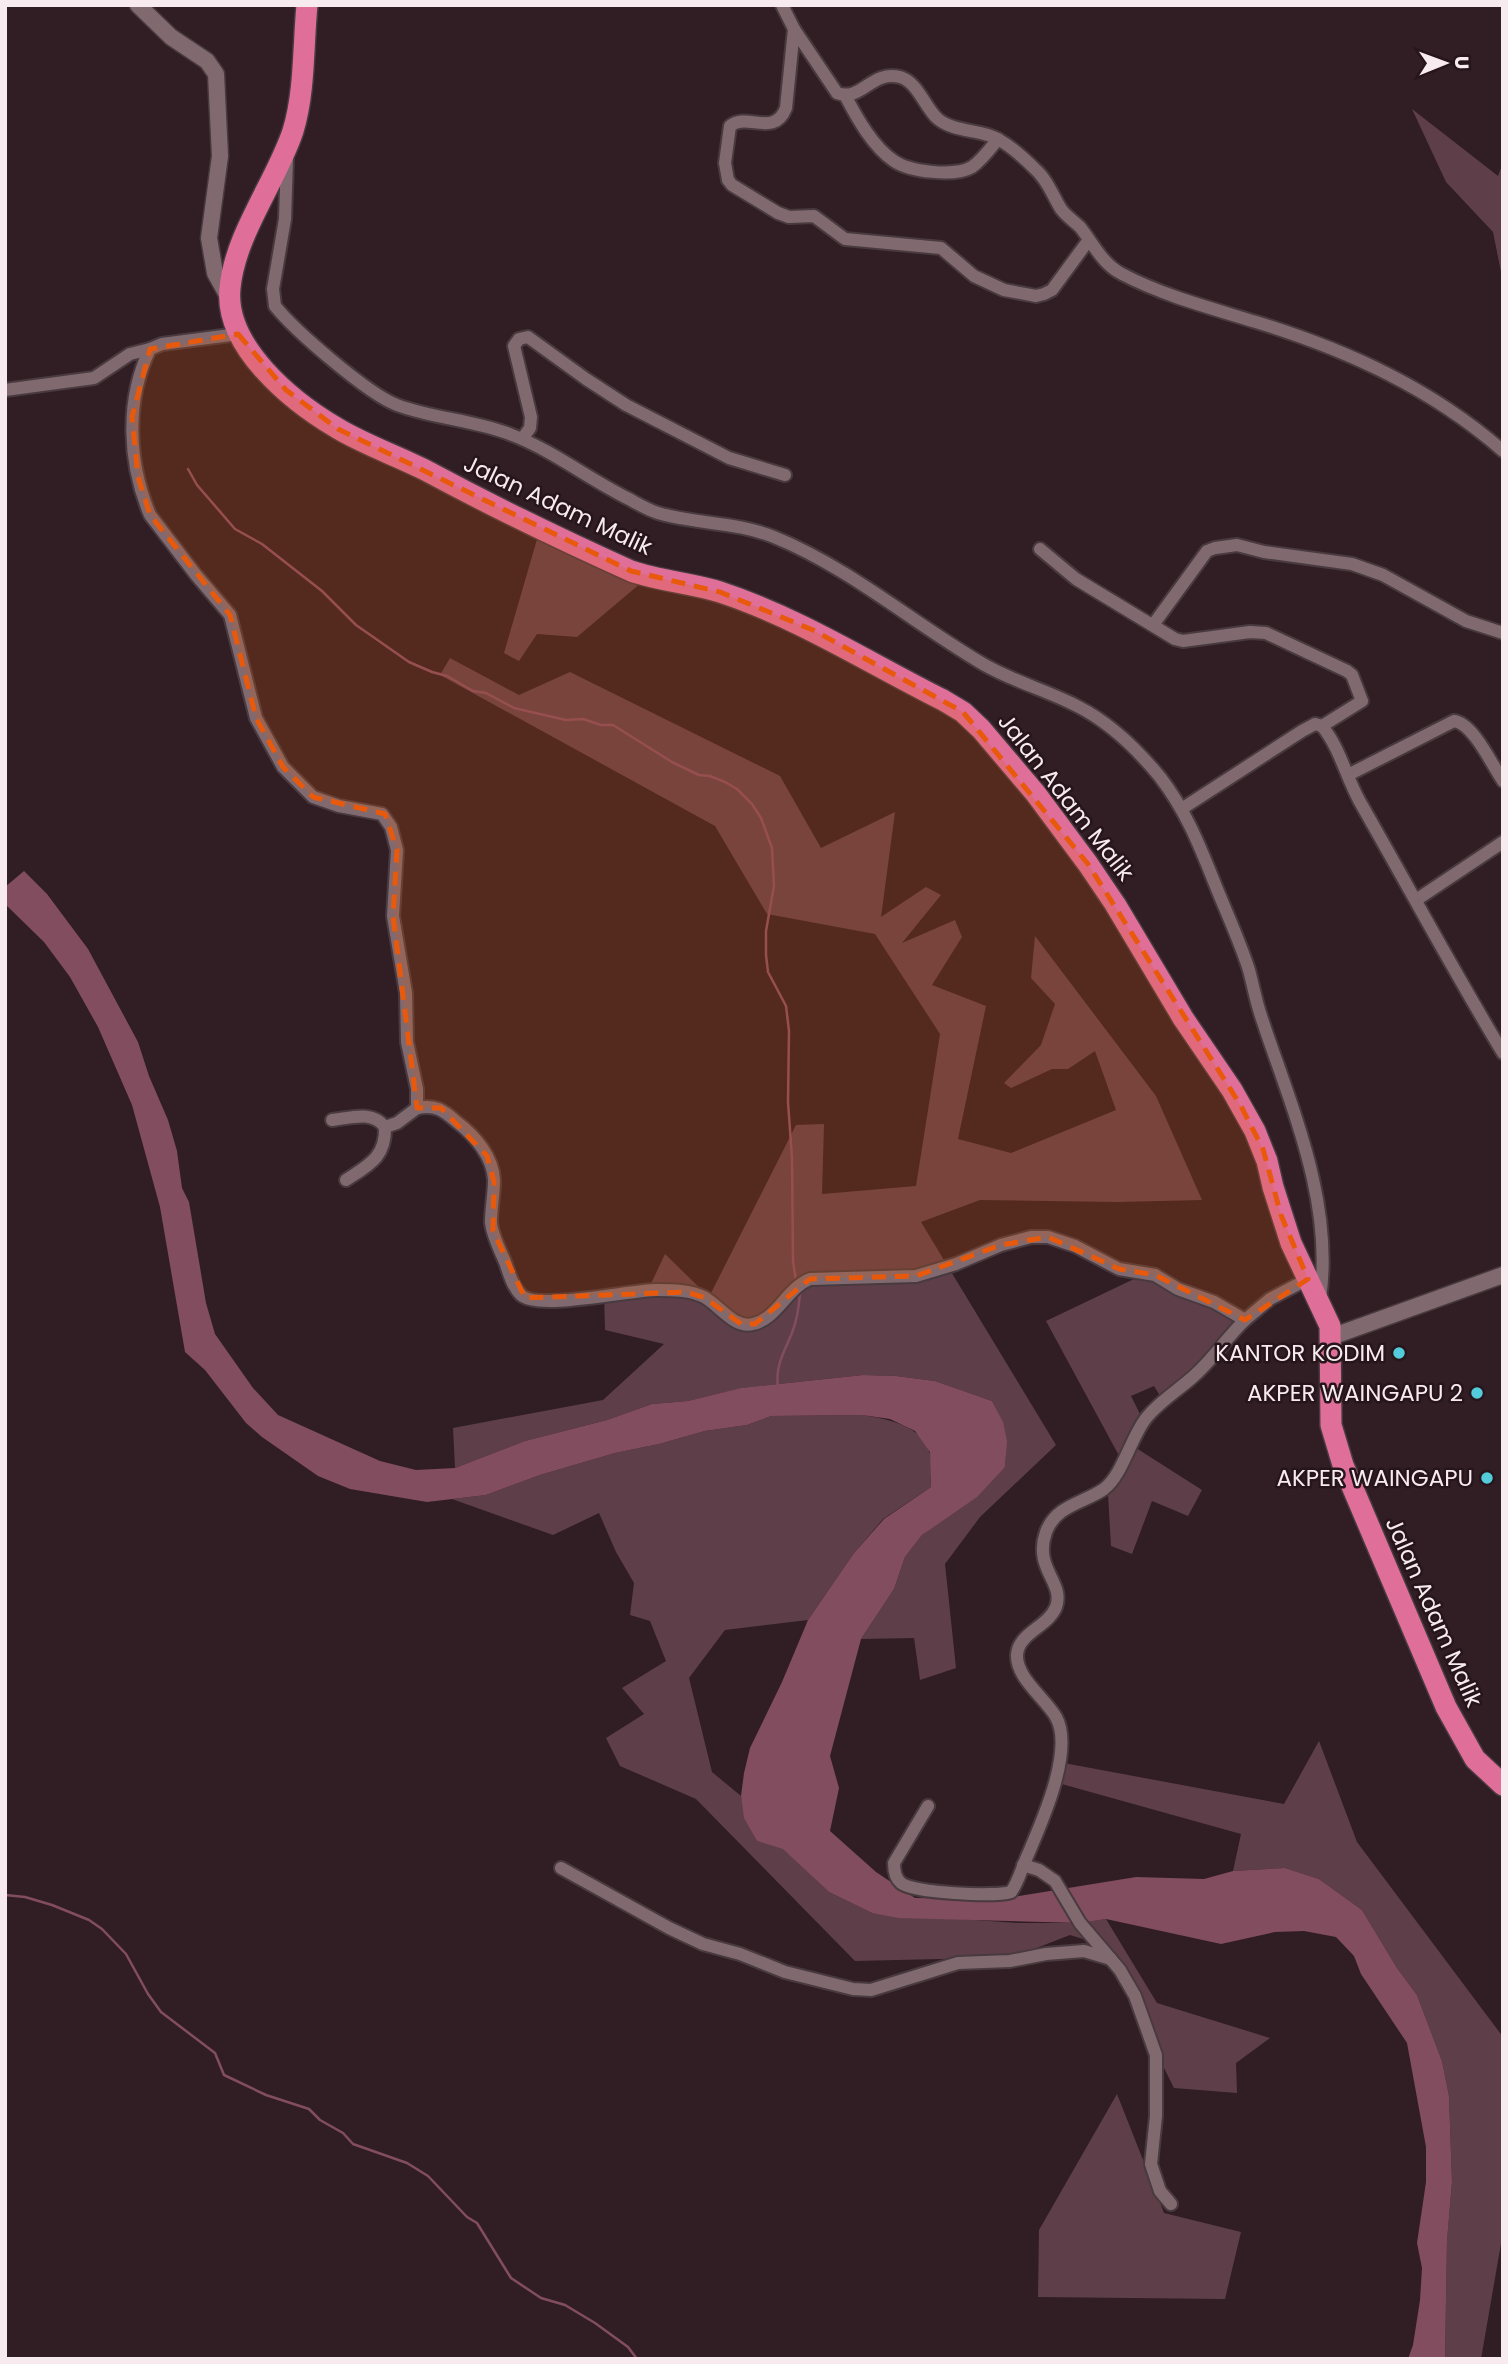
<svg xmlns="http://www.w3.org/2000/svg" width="1508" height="2364" font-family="Poppins,sans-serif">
	<rect width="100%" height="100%" fill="#301e24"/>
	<!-- green -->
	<g fill="#5e3f49">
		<polygon points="1412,109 1498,176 1503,163 1503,282 1493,232 1446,182"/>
		<polygon points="540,529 648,577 577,637 537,634 519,661 504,653"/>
		<path d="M450 658 519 695 570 672 780 776 821 848 895 812 881 917 926 887 941 895 902 943 955 920 962 937 932 985 986 1006 958 1139 1011 1153 1116 1110 1095 1051 1068 1069H1052L1011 1088 1004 1083 1041 1045 1055 1004 1031 978 1035 936 1156 1096 1202 1200 1118 1202 980 1200 921 1222 1056 1445 980 1517 945 1564 956 1668 920 1680 914 1638 861 1639 894 1589 905 1557 922 1535 1005 1467C1007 1439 1005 1426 992 1401L935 1381 896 1376 863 1375 742 1388 688 1401 652 1404 607 1420 525 1441 455 1468 453 1428 603 1400 664 1344 605 1330 604 1293 648 1290 665 1254 709 1297 796 1125 824 1124 822 1194 916 1186 940 1034 875 934 767 914 715 826 440 675Z"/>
		<polygon points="1134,1279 1151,1281 1173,1294 1208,1304 1243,1327 1165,1404 1154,1386 1131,1396 1144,1422 1133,1446 1202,1490 1188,1516 1152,1501 1132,1554 1111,1546 1108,1494 1123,1463 1046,1321"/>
		<path d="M862 1415C887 1419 923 1425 930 1454 932 1464 930 1477 931 1487L883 1519 854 1553 808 1620 725 1630 689 1678 712 1772 741 1796 745 1818 757 1841 783 1848 829 1892 872 1913 1018 1923H1080L1106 1919 1157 2003 1270 2038 1236 2063 1237 2093 1174 2088 1103 1945 1070 1935 1006 1960 982 1958 855 1961 696 1799 620 1766 606 1738 644 1714 622 1688 666 1661 650 1621 630 1615 634 1583 616 1552 599 1513 553 1535 452 1499 486 1495 540 1475 615 1453 659 1444 705 1431 747 1425 771 1416Z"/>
		<polygon points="1319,1741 1357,1842 1503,2037 1503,2232 1481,2359 1445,2359 1447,2241 1452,2182 1449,2096 1442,2061 1417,1995 1397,1968 1362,1910 1319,1879 1285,1868 1233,1871 1241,1834 1051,1781 1053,1761 1284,1804"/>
		<polygon points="1117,2094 1164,2213 1241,2232 1225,2299 1038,2297 1039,2230"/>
	</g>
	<!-- water -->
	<polygon fill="#824d5f" points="24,871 47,894 88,949 138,1042 149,1076 168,1120 177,1151 182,1188 189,1202 206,1303 215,1334 253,1388 278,1415 380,1461 416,1470 455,1468 525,1441 607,1420 652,1404 688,1401 741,1388 863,1375 896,1376 935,1381 992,1401 1003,1422 1007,1441 1005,1467 977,1497 922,1535 905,1557 894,1589 861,1639 830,1756 839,1788 830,1831 876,1872 915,1898 1001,1899 1136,1877 1204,1879 1233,1871 1285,1868 1319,1879 1362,1910 1397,1968 1417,1995 1442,2061 1449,2096 1452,2182 1447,2241 1445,2359 1408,2359 1413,2345 1420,2300 1422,2268 1417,2243 1426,2182 1426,2147 1407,2043 1361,1974 1354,1956 1336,1937 1304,1931 1275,1932 1221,1944 1106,1919 1080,1923 899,1918 872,1913 829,1892 783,1849 757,1841 744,1818 741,1796 744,1773 750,1748 782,1682 808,1620 854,1553 884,1519 931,1487 930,1452 915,1431 890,1419 862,1415 771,1416 747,1425 705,1431 659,1444 615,1453 540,1475 486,1495 427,1502 350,1489 318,1476 262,1437 246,1423 205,1370 185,1352 160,1207 132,1105 98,1027 70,977 44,942 5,904 5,887"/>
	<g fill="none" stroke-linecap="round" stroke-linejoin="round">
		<!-- stream -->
		<g stroke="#824d5f" stroke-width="2.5">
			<polyline points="188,469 197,485 235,529 262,544 322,591 356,625 409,662 432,672 447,676 473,691 486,693 514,708 566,720 583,719 601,725 613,725 672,762 699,775 710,776 725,782 737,789 752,804 761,818 772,848 774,886 766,931 766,955 768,972 786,1006 789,1031 788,1102 792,1158 793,1261 796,1281"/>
			<path d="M778 1387C775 1366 784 1352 792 1333 797 1320 799 1307 800 1293"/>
			<polyline points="5,1895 25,1897 52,1905 89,1920 102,1929 126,1954 148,1994 161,2012 215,2053 224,2075 266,2095 309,2109 320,2120 343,2133 353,2144 407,2163 428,2176 467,2217 477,2223 511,2278 541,2298 565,2305 595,2323 628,2347 637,2359"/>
		</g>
		<defs>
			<g id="street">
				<path d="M782 5 794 29 837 93C862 102 871 70 900 77 918 82 925 108 938 119 951 130 973 130 988 135 1005 140 1023 157 1035 169 1047 179 1053 196 1061 209 1066 216 1074 221 1080 227 1093 243 1102 264 1122 274 1164 296 1211 308 1256 322 1347 350 1431 388 1503 451"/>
				<path d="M794 29 786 108C774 138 748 112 730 126L725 163 728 180 732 185 778 213 789 217 814 216 845 239 941 248 974 276 1004 290 1036 296 1044 294 1052 290 1088 241"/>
				<path d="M846 97C857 118 873 147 894 161 910 172 955 177 972 167 982 160 990 149 998 139"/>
				<path d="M287 159 285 219 273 289 275 306C295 331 368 394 397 405 434 419 475 420 512 435 552 450 590 480 629 499 638 504 648 510 658 513 695 524 737 522 774 537 850 568 913 623 983 664 1012 681 1046 690 1077 706 1109 722 1137 749 1160 777 1187 812 1201 849 1217 889 1228 916 1240 942 1249 970 1253 985 1256 1001 1261 1016 1291 1107 1334 1201 1320 1299"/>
				<path d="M238 334 162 344 150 349C125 400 128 463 150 515L196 575 230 615 256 718 283 767 313 797 339 806 382 814 391 827 397 850 393 916 406 993 407 1042 417 1089V1108C437 1104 444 1111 458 1123 475 1136 493 1157 494 1180 494 1194 491 1208 491 1222 492 1235 500 1250 505 1262 509 1273 512 1286 521 1295 538 1311 630 1290 657 1290 671 1290 690 1290 704 1297 719 1305 734 1329 753 1324 777 1319 787 1288 810 1279L916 1276 956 1264 1001 1245 1031 1237H1048L1075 1246 1119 1269 1155 1275 1178 1289 1214 1302 1245 1320 1270 1299 1308 1279"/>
				<polyline points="5,390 94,378 130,354 150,349"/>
				<polyline points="522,439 530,428 531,417 514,346 519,339 528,337 586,379 626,405 729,458 785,475"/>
				<polyline points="1040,549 1076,579 1175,639 1183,641 1250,632 1266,633 1347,671 1352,675 1362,701 1322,726"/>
				<polyline points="1153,625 1207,551 1215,548 1237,545 1264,552 1352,564 1383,575 1466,621 1503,633"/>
				<path d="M1348 775 1454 721C1473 723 1492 765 1503 781"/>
				<path d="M1183 808 1302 731 1315 724 1322 726C1340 748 1346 777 1360 802 1408 886 1453 970 1503 1053"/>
				<polyline points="1416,900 1503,842"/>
				<path d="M332 1120C351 1118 372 1110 385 1127L397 1123 417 1108"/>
				<path d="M346 1180C369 1165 386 1157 385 1127"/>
				<path d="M928 1806 894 1863C894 1871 895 1878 901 1883 913 1893 995 1897 1011 1892 1018 1883 1021 1870 1026 1859 1040 1826 1075 1751 1056 1717 1045 1698 1016 1678 1017 1655 1018 1633 1048 1627 1056 1607 1065 1582 1033 1569 1046 1532 1056 1505 1084 1503 1104 1489 1123 1475 1131 1436 1147 1417 1161 1400 1180 1389 1195 1375 1214 1358 1227 1337 1245 1320"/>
				<polyline points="1023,1865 1039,1870 1055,1881 1080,1923 1120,1970 1135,1996 1156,2055 1156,2116 1151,2164 1160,2191 1171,2204"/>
				<polyline points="561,1868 669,1928 703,1944 740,1954 785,1972 853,1989 871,1990 958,1963 1010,1961 1046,1954 1084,1951 1111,1959"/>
			</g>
			<g id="secondary">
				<polyline points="138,5 171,37 207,61 216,74 220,156 209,238 215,273 229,298"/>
				<polyline points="1331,1337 1503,1275"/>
			</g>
			<path id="highway" d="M307 5C303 46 305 92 293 131 276 182 235 234 230 288 224 346 291 401 337 428 365 445 398 456 427 471 494 507 562 540 631 571 660 581 691 583 720 592 799 618 869 663 943 700L963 712 981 729 1036 794 1088 864 1115 904 1183 1018 1232 1090 1255 1131 1267 1161 1273 1187 1291 1243 1330 1326 1331 1425 1343 1465 1446 1707 1475 1759 1503 1785"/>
		</defs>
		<!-- street casing -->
		<use href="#street" stroke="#483a3f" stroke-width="16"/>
		<!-- secondary casing -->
		<use href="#secondary" stroke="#483a3f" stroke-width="19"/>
		<!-- highway casing -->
		<use href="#highway" stroke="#483a3f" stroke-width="24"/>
		<!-- street -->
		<use href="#street" stroke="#806a70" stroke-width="12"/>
		<!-- secondary -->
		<use href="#secondary" stroke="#806a70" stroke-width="16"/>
		<!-- highway -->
		<use href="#highway" stroke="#df6e99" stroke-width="21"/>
	</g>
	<!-- marked area -->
	<path fill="#e8590c" fill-opacity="0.2" stroke="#e8590c" stroke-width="5" stroke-dasharray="14 9" stroke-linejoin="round" d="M238 334 286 390 338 429 631 571 720 592 813 630 963 712 1088 864 1241 1106 1263 1149 1281 1215 1308 1279 1245 1320 1155 1275 1119 1269 1048 1237 1001 1245 916 1276 810 1279 755 1324H741L705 1298 687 1292 525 1298 493 1231 494 1182 487 1156 441 1108H417L393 916 397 850 385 814 313 797 283 767 256 718 230 615 150 515 138 477 132 417 150 349Z"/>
	<!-- markers -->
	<g fill="#53cbdb" stroke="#26151b" stroke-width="2.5">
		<circle cx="1399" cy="1353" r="7"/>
		<circle cx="1477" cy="1393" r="7"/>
		<circle cx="1487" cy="1478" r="7"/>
	</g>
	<g text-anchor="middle" stroke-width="5" stroke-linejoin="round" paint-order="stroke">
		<!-- street labels -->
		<g font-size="23" fill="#f8ebef" stroke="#26151b">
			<text transform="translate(558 505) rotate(25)" y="8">Jalan Adam Malik</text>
			<text transform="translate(1066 797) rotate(52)" y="8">Jalan Adam Malik</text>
			<text transform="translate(1434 1612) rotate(66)" y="8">Jalan Adam Malik</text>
		</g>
		<!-- poi labels -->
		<g font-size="23" fill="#f8ebef" stroke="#26151b" text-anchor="end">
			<text x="1385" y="1361">KANTOR KODIM</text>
			<text x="1463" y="1401">AKPER WAINGAPU 2</text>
			<text x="1473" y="1486">AKPER WAINGAPU</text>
		</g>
	</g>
	<!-- border -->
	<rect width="1508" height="2364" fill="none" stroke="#f8ebef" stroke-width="14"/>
	<!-- north arrow -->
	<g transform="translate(1445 63) rotate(89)" stroke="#26151b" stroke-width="5" paint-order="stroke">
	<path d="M0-5L12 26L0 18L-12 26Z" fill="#f8ebef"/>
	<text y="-10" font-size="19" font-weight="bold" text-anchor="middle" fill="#f8ebef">U</text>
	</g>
</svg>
